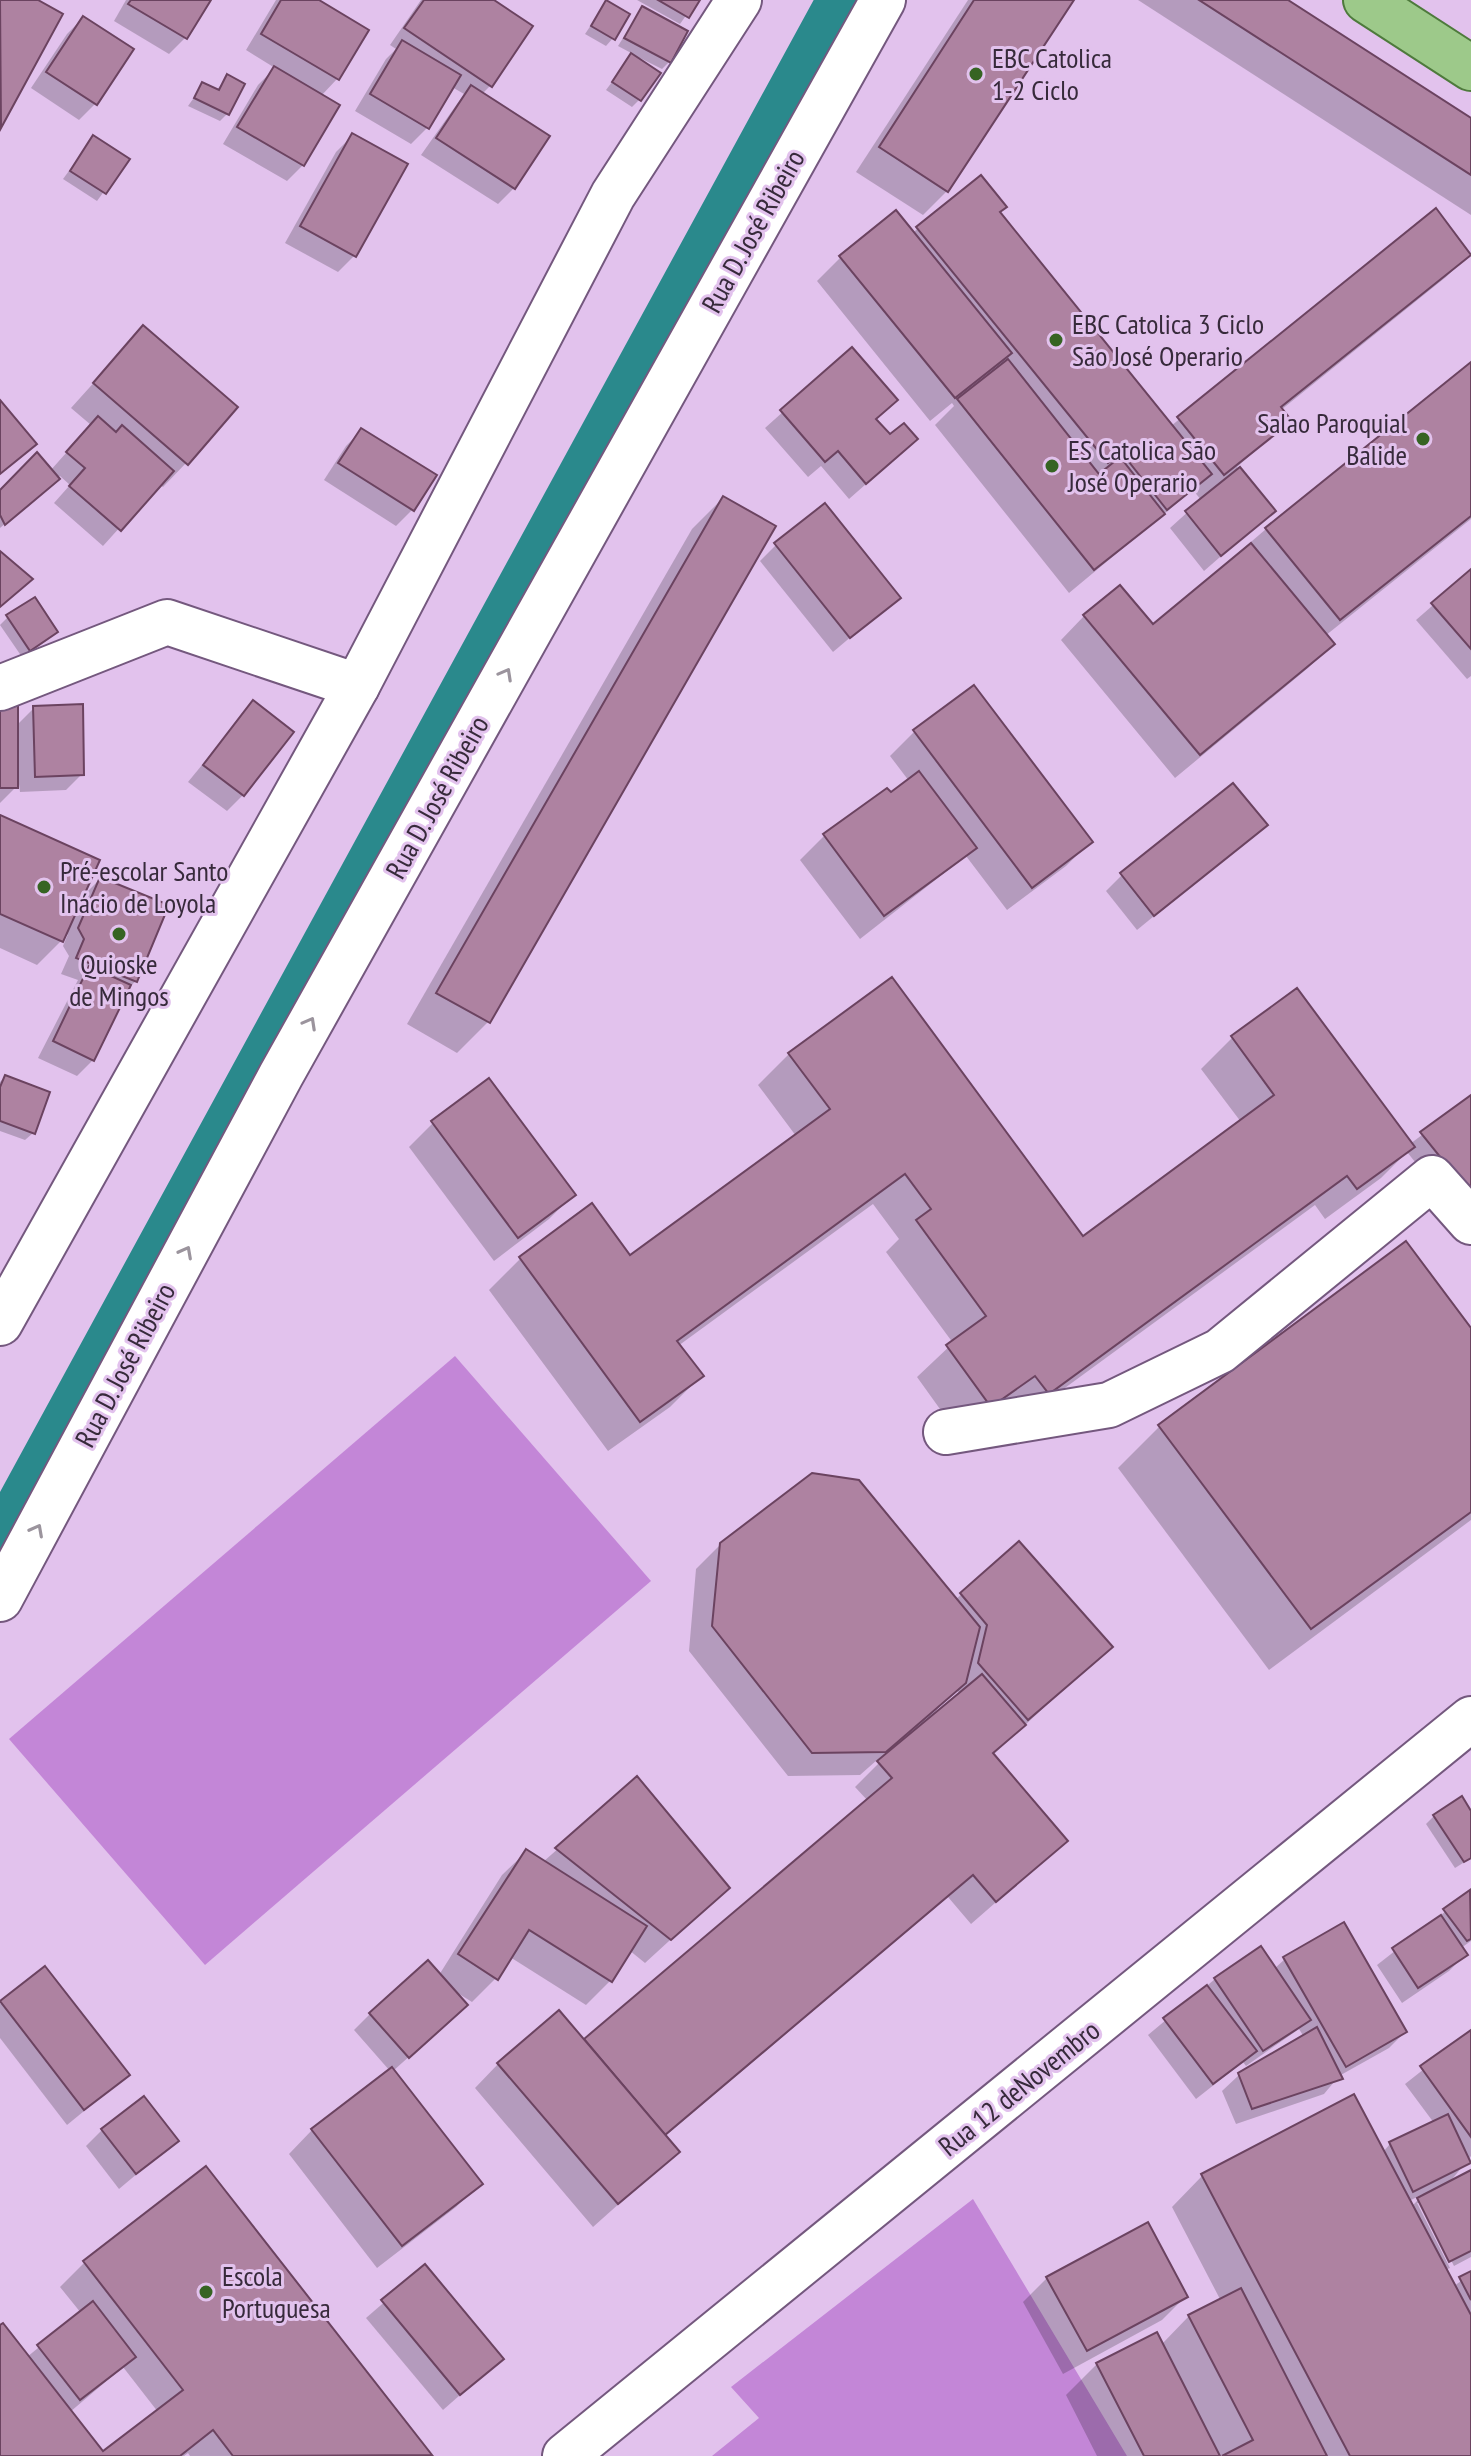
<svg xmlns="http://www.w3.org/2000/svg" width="1471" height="2456" font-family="'PT Sans Narrow',sans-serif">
	<rect width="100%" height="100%" fill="#e2c2ed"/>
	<!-- green -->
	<g fill="#c386d7">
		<polygon points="455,1356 651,1581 205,1965 9,1739"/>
		<polygon points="973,2199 1127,2456 712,2456 759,2418 731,2387"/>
	</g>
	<!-- shadow -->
	<g fill="#0003" fill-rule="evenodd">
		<polygon points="0,0 34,0 61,15 0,126"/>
		<polygon points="126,0 208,0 186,37 169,54 114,21"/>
		<polygon points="276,0 315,0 367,30 337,79 321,96 303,165 287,181 223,144 258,85 275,68 246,50"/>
		<polygon points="421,0 491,0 490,86 482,94 514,188 498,204 421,155 464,94 452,87 427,128 411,144 355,111 386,59 396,49 390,45"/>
		<polygon points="637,0 697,0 680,24"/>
		<polygon points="968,0 1072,0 947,191 923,215 856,172"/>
		<polygon points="1138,0 1284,0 1471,120 1471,215"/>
		<polygon points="606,3 613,38 606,46 585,34"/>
		<polygon points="642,8 669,62 662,69 640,58 640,99 632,107 606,90 633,54 618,46"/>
		<polygon points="83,18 95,104 79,120 31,88 67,34"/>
		<polygon points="227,77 228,113 220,121 188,106 203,85 216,91"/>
		<polygon points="352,136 354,256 338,272 285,243 336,152"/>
		<polygon points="94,137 127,160 97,201 63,179"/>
		<polygon points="1436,211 1470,253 1446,277 1281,410 1289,421 1237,467 1273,511 1204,571 1170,528 1201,500 1193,490 1069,593 935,425 954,406 952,403 930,421 817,281 840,258 913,233 918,228 998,213 1171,426"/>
		<polygon points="143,328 186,463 163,487 159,484 103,546 54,503 70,485 60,476 0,528 0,493 50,471 91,425 71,408"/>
		<polygon points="852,350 875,420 899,455 849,499 821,466 808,477 765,428"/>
		<polygon points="1471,365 1471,519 1325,636 1332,644 1308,668 1175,778 1061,640 1084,616 1153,626 1266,529"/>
		<polygon points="362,430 412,510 396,526 324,480 346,446"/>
		<polygon points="723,498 774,527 488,1022 457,1053 407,1024 692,529"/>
		<polygon points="776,545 898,597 833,652 760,561"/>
		<polygon points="1471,572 1471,676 1467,679 1416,620"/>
		<polygon points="8,617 56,632 22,657 0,625"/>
		<polygon points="974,688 1090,842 1066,866 1007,910 966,856 860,939 800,860 824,836 909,781 890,756 914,732"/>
		<polygon points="253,703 243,795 227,811 188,782"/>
		<polygon points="0,706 16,726 34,708 82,774 66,790 20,792 19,784 0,803"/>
		<polygon points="0,817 81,898 100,879 136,981 126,990 93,1060 77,1076 38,1058 78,980 61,974 69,956 63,946 68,934 37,965 0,948"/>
		<polygon points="1265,825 1137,930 1106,891 1122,875"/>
		<polygon points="1297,990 1410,1144 1471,1098 1471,1187 1449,1204 1407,1152 1381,1178 1325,1219 1315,1205 1017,1423 960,1437 917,1377 953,1343 886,1252 899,1239 873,1204 678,1346 701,1376 670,1407 608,1451 489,1290 520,1259 592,1206 630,1258 796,1136 758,1085 789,1054 1082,1239 1241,1122 1201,1069 1232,1038"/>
		<polygon points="5,1077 33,1133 25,1140 0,1131 0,1082"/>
		<polygon points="433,1123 573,1195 549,1219 494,1261 409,1147"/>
		<polygon points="1471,1332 1471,1520 1269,1670 1118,1468 1160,1426"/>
		<path d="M721 1544 955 1600 1019 1544 1110 1646 993 1755 1066 1841 971 1924 948 1897 664 2137 677 2152 593 2227 475 2088 498 2064 584 2042 868 1801 855 1787 879 1763 877 1760 860 1775 788 1776 689 1651 696 1569ZM957 1690 960 1694 936 1715 934 1712Z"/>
		<polygon points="637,1779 727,1888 645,1963 629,1950 610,1981 586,2005 510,1957 496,1978 472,2002 456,1992 449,2021 393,2071 480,2183 456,2207 377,2268 289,2154 312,2130 390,2071 354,2030 370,2014 439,1975 502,1875 526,1852 543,1862"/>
		<polygon points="1471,1815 1471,1858 1455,1868 1426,1824 1434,1816"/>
		<polygon points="1469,1893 1471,1941 1461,1948 1465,1955 1449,1971 1402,2003 1377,1965"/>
		<polygon points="1285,1959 1405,2032 1389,2048 1339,2076 1324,2094 1236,2124 1222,2091 1239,2075 1304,2037 1299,2029 1246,2066 1243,2062 1196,2099 1148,2035 1215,1979 1274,1969"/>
		<polygon points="45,1968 128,2075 67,2125 0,2038 0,2004"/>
		<path d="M1471 2032V2156L1449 2183 1471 2173V2257L1454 2266 1422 2203H1417L1450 2268 1445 2270 1454 2286 1471 2274V2456H1097L1066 2395 1097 2364 1161 2345 1189 2316 1221 2301 1172 2207 1202 2176 1383 2152 1390 2144 1434 2123 1405 2084ZM1423 2194H1424L1412 2206 1409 2201Z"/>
		<polygon points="102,2130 176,2141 119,2189 86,2146"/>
		<path d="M206 2169 429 2455 428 2456H190L188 2453 184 2456H0V2328L27 2357 81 2313 60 2287 84 2263ZM123 2367 158 2412 103 2454 70 2412Z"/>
		<polygon points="425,2267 501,2359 443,2410 366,2318"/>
		<polygon points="1047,2278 1186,2296 1162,2320 1063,2374 1023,2302"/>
	</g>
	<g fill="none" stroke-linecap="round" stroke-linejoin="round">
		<!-- canal -->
		<polyline stroke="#2a898c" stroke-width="48" points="0,1542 841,0"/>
	</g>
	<!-- building -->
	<g fill="#ae82a1" stroke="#6b4360" stroke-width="2">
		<polygon points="0,0 38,0 63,14 1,128"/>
		<polygon points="131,0 211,0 187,39 128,4"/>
		<polygon points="281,0 319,0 369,30 339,80 261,34"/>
		<polygon points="424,0 494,0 533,26 492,87 404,28"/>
		<polygon points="606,0 630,14 615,40 591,26"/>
		<polygon points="658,0 700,0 689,18"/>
		<polygon points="974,0 1074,0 948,192 879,147"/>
		<polygon points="1199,0 1288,0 1471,118 1471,175"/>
		<polygon points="642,6 688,31 671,63 624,38"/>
		<polygon points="83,16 134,49 97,105 46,72"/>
		<polygon points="402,40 461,75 429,129 370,94"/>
		<polygon points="631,53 661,73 641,101 612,82"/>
		<polygon points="274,66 340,105 304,166 237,127"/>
		<polygon points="227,74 245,84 229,115 194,98 202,82 219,90"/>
		<polygon points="471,85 550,136 515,189 436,138"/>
		<polygon points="352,133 408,164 356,257 300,226"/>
		<polygon points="93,135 130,159 106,194 70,171"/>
		<polygon points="981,175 1007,207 1000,212 1212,474 1167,510 1121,452 1108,463 916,227"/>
		<polygon points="1436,208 1471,255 1281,407 1292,421 1224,475 1177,417"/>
		<polygon points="896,210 1012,353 955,398 839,256"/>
		<polygon points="143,325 238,407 188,465 93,383"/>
		<polygon points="852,347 898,400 876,419 890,434 904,423 918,439 866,484 838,451 825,462 780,410"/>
		<polygon points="1008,359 1099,474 1120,457 1165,514 1094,570 957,399"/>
		<polygon points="1471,362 1471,516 1340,620 1265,528"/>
		<polygon points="0,400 37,444 0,474"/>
		<polygon points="98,416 116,432 122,425 174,471 121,531 69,486 85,468 66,452"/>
		<polygon points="361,428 437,475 414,511 338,463"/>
		<polygon points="37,452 60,479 5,525 0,515 0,490"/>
		<polygon points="1240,467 1276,511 1221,556 1185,511"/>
		<polygon points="723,496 776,526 490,1023 436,993"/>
		<polygon points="825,503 901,598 850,638 774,543"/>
		<polygon points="1251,543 1335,644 1200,755 1083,615 1120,585 1153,624"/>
		<polygon points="0,551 33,579 0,607"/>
		<polygon points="1471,569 1471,649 1431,603"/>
		<polygon points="35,597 58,632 30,651 6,615"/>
		<polygon points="974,685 1093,842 1032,888 913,730"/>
		<polygon points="253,700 294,732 244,796 203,765"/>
		<rect x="0" y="704" width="18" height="84"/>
		<polygon points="83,704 84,775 35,777 33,706"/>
		<polygon points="919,771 977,848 884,916 823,834 887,788 891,792"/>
		<polygon points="1233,783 1268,825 1154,916 1120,873"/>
		<polygon points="0,815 100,860 63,942 0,914"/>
		<polygon points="100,877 169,905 137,982 76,958 84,939 78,928"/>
		<polygon points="89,966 131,985 94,1061 53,1041"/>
		<polygon points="892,977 1083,1236 1274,1095 1231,1036 1297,988 1415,1147 1357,1189 1347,1176 1049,1394 1035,1376 991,1407 946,1345 986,1316 916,1220 931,1209 905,1174 677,1341 704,1376 640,1422 519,1257 592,1203 630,1255 830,1109 788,1053"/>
		<polygon points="5,1075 50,1092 35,1134 0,1121 0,1087"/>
		<polygon points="489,1078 576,1195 518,1238 431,1121"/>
		<polygon points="1471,1095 1471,1185 1466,1189 1420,1132"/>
		<polygon points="1406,1241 1471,1328 1471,1512 1311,1629 1158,1425"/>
		<polygon points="812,1473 859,1480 980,1627 966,1683 886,1752 812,1753 712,1626 720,1543"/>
		<polygon points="1019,1541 1113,1647 1028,1720 978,1663 987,1625 960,1593"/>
		<polygon points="982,1674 1026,1725 993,1753 1068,1841 996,1902 973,1875 665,2135 584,2039 892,1778 877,1761"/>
		<polygon points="637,1776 730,1888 671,1940 555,1848"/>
		<polygon points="1462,1796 1471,1811 1471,1858 1464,1862 1433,1815"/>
		<polygon points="526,1849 647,1926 612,1982 529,1930 498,1980 458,1954"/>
		<polygon points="1470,1890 1471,1939 1467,1941 1443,1909"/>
		<polygon points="1441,1915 1468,1955 1418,1988 1392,1948"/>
		<polygon points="1344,1922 1407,2032 1346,2067 1283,1957"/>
		<polygon points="1261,1946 1311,2020 1263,2051 1214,1978"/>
		<polygon points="428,1960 468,2005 409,2058 369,2013"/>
		<polygon points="45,1966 130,2075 84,2110 0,2001"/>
		<polygon points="1207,1985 1257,2051 1213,2084 1163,2018"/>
		<polygon points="559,2010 680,2152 618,2204 497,2063"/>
		<polygon points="1317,2027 1343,2079 1252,2109 1238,2073"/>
		<polygon points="1471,2030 1471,2137 1420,2066"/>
		<polygon points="392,2067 483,2184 402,2246 311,2129"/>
		<polygon points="1354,2094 1471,2315 1471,2456 1350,2456 1201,2174"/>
		<polygon points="144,2096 179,2141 136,2174 101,2129"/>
		<polygon points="1448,2114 1471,2163 1413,2192 1389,2142"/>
		<polygon points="206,2166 432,2455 233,2456 213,2430 180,2456 0,2456 0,2325 3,2323 103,2451 183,2390 83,2261"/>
		<polygon points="1471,2170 1471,2251 1449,2262 1417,2198"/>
		<polygon points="1148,2222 1188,2297 1087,2351 1046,2277"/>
		<polygon points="425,2264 504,2359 460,2395 381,2300"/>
		<polygon points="1471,2271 1471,2300 1459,2277"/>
		<polygon points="1241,2288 1327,2456 1222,2456 1253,2440 1188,2315"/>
		<polygon points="93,2301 136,2357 80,2400 37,2345"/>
		<polygon points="1157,2332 1220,2456 1144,2456 1096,2363"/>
	</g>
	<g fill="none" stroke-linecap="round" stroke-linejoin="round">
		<defs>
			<g id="minor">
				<polyline points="0,688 167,622 357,686"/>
				<polyline points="0,1323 357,686 613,195 739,0"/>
				<polyline points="946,1432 1109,1405 1220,1351 1432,1178 1471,1222"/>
				<polyline points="0,1599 281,1075 883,0"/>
				<polyline points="565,2456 1471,1719"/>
			</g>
			<polyline id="major" points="1366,0 1471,68"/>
		</defs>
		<!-- minor casing -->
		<use href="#minor" stroke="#74587e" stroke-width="48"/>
		<!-- major casing -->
		<use href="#major" stroke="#4e7a3c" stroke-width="48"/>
		<!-- minor -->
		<use href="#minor" stroke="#fff" stroke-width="44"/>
		<!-- major -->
		<use href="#major" stroke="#9dc98a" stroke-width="44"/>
	</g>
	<!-- one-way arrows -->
	<defs><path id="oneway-chevron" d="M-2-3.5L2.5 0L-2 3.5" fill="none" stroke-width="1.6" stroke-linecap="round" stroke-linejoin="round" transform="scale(2)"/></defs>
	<g stroke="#9b949d">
		<use href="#oneway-chevron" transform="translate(506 674) rotate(-61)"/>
		<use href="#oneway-chevron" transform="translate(310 1023) rotate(-61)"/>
		<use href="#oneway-chevron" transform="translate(186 1252) rotate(-62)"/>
		<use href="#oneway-chevron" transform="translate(37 1530) rotate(-62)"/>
	</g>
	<!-- markers -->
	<g fill="#366423" stroke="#e2c2ed" stroke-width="3">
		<circle cx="976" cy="74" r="8"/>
		<circle cx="1056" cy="340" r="8"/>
		<circle cx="1423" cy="439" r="8"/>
		<circle cx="1052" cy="466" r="8"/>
		<circle cx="44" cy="887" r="8"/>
		<circle cx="119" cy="934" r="8"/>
		<circle cx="206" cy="2292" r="8"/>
	</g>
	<g text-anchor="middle" stroke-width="6" stroke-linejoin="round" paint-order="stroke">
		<!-- poi labels -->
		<g font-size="28" fill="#372a3b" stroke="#e2c2ed" text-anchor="start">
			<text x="992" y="68">EBC Catolica<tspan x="992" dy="32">1-2 Ciclo</tspan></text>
			<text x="1072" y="334">EBC Catolica 3 Ciclo<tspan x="1072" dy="32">São José Operario</tspan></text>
			<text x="1407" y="433" text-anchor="end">Salao Paroquial<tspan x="1407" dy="32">Balide</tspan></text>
			<text x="1068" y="460">ES Catolica São<tspan x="1068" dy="32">José Operario</tspan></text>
			<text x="60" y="881">Pré-escolar Santo<tspan x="60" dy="32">Inácio de Loyola</tspan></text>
			<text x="119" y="974" text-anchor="middle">Quioske<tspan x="119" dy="32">de Mingos</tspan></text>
			<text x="222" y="2286">Escola<tspan x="222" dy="32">Portuguesa</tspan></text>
		</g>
		<!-- street labels -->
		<g font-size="28" fill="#372a3b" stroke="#e2c2ed">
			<text transform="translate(753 231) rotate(-61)" y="10">Rua D. José Ribeiro</text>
			<text transform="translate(437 797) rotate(-61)" y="10">Rua D. José Ribeiro</text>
			<text transform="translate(125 1365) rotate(-62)" y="10">Rua D. José Ribeiro</text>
			<text transform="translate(1019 2088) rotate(-39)" y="10">Rua 12 deNovembro</text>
		</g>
	</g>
</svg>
